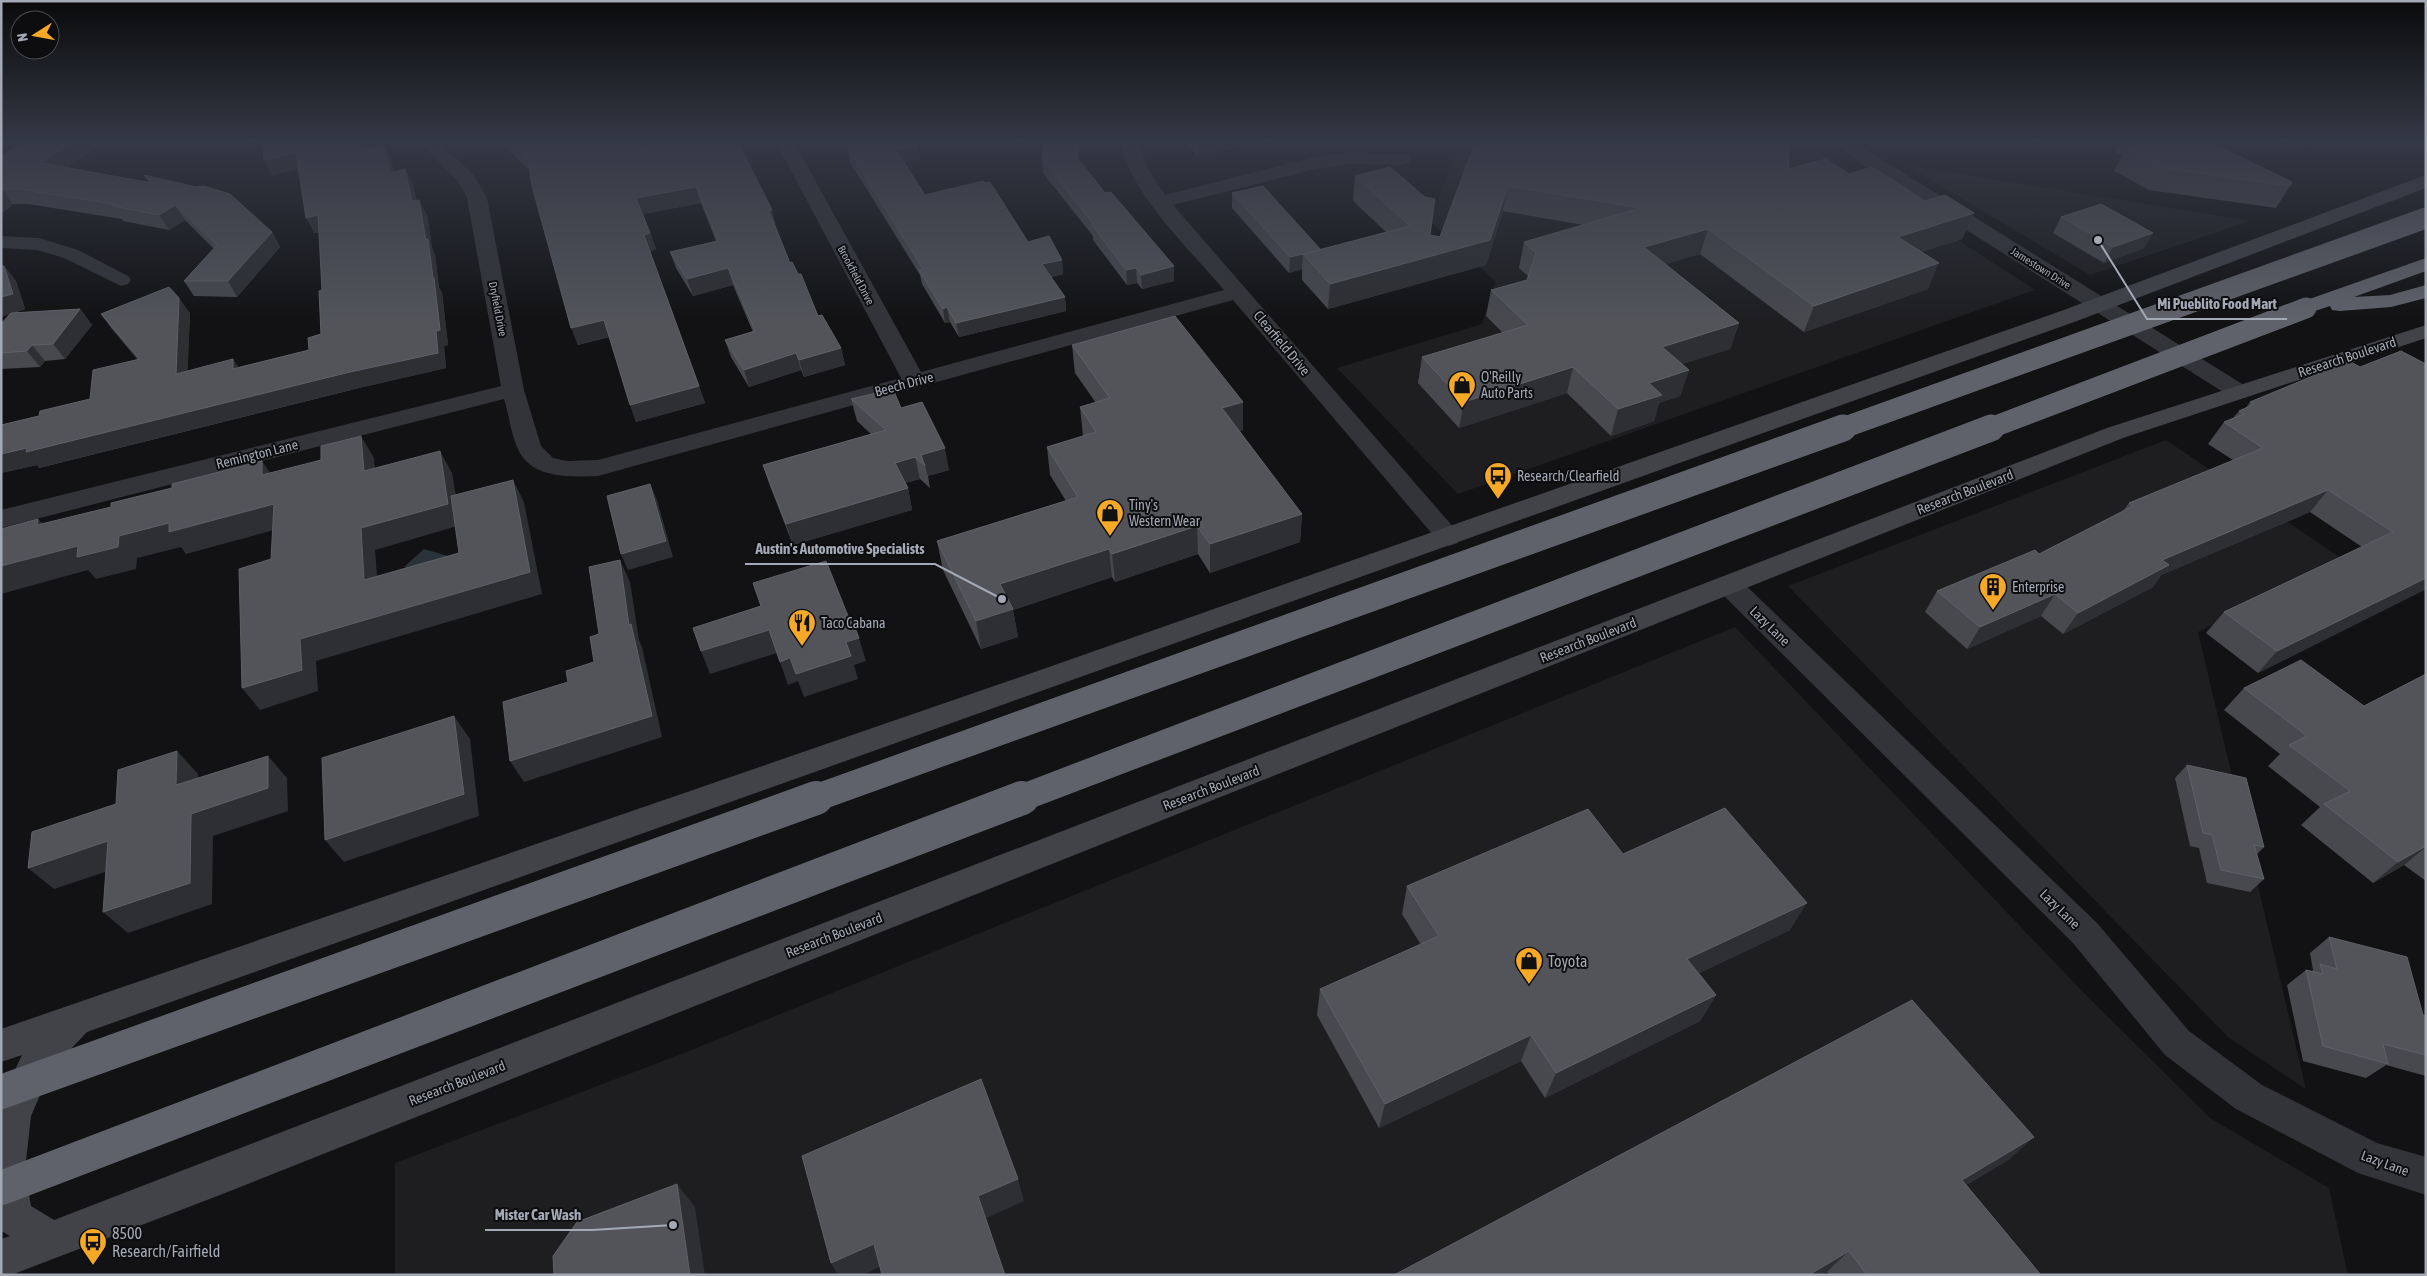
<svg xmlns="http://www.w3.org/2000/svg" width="2427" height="1276" font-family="'Asap Condensed',sans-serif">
	<rect width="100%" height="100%" fill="#121214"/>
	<!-- built -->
	<g fill="#1e1e21">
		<polygon points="1460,142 1807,142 2035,290 1458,494 1337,368 1482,324 1496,282 1430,221"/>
		<polygon points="1906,165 2250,221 2090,275"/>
		<polygon points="2166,440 2344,560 2198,632 2306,1089 2228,1037 1788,586"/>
		<polygon points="1735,627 2082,991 2210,1118 2329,1188 2348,1275 395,1275 395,1163 684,1053"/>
	</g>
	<!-- water -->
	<polygon fill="#2a3339" points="424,549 455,558 436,576 404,567"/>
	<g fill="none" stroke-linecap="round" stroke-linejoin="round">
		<!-- minor -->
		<g fill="#333439" fill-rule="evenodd">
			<path d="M419 142H438L473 174 487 198 524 390 541 446 553 458 567 461 598 460 901 378 776 142H794L921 372 1224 290C1193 253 1126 189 1121 142H1139L1147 167 1165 195 1315 157 1349 152 1409 155 1411 159 1409 163 1402 165 1349 164 1315 169 1173 205 1462 537 1458 543 1449 546 1440 543 1233 300 598 476C570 477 531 479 518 449 511 434 509 415 504 399L1 528V510L501 386 467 198 458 181Z"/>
			<polygon points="1,236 39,238 78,250 128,276 131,280 128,284 121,286 64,258 37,250 1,248"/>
			<polygon points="1729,575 1738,578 2097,923 2189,1031 2262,1085 2377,1143 2426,1157 2426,1195 2358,1173 2236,1109 2165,1055 2073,943 1720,592 1716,585 1720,578"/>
		</g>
		<!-- tertiary -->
		<g fill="#333439" fill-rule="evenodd">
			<polygon points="1,142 11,142 8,146 1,148"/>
			<polygon points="1834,142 1854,142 2247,387 2250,392 2247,397 2239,399 2231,397 1857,161"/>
		</g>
		<!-- secondary -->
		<polygon fill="#414349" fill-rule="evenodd" points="2426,175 2426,188 2077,321 87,1032 51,1070 31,1116 25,1170 31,1206 54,1220 2107,428 2426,325 2426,338 2123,438 220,1195 11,1275 1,1275 1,1239 10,1236 1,1231 1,1100 22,1055 1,1062 1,1029 1049,667 2061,311"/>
		<!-- motorway -->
		<polygon fill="#5f626a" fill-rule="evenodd" points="2426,258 2426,271 2354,297 2390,295 2426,285 2426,298 2391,307 2340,311 2332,310 2330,306 2306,314 2298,313 2295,308 2298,303"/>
		<!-- motorway-bridge-far2 -->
		<g stroke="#5f626a" stroke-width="21">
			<polyline points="1840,429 2426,218"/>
			<polyline points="1988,429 2306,308"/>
		</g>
		<!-- motorway-bridge-far1 -->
		<g stroke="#5f626a" stroke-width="27">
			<polyline points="813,799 1843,428"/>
			<polyline points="1019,799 1991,428"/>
		</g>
		<!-- motorway-bridge -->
		<g stroke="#5f626a" stroke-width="34">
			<polyline points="1,1092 816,798"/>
			<polyline points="1,1188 1022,798"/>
		</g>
	</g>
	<!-- wall -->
	<g fill="#48494f">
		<polygon points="24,142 104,142 66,168 148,182 144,175 272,232 280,247 237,297 194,296 184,281 214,249 185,220 169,230 123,221 122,219 28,204 13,204 1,214 1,156"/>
		<polygon points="263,142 365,142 367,149 384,145 391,160 394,172 413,184 416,200 427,215 432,248 435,255 439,288 442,293 448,345 444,346 446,368 359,388 39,468 37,465 1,473 1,425 39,416 90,399 138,360 112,329 101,314 190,313 187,371 239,367 309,350 321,334 322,290 319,232 314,233 299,169 272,175 264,160"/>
		<polygon points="501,142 635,142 640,146 776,226 776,227 790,263 818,316 841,348 845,365 804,377 801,370 749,387 731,357 725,340 753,332 733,285 693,296 676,268 670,252 716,241 701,203 643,214 656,249 650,252 705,403 636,422 609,337 578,345 530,171"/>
		<polygon points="845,142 915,142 918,145 920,159 904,162 925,195 1028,242 1062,260 1063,274 1051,277 1065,297 1066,311 959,337 950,322 945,323 922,284 920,275 850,162 848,149 849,148"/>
		<polygon points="1186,142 1265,142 1197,156"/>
		<polygon points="1475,142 1788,169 1849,174 1925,201 1974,213 1962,239 1921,252 1928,289 1804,332 1700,254 1665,264 1739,323 1730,349 1682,364 1689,370 1680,396 1659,403 1654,421 1611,436 1567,393 1459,428 1418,383 1422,357 1503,333 1486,316 1491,290 1527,280 1528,276 1519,268 1524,242 1584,225 1503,211 1486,265 1328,309 1302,280 1302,269 1289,273 1232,208 1232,193 1321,250 1386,232 1353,201 1355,176 1430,235 1440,237"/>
		<polygon points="2120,142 2210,142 2290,186 2276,208 2149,190 2114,171 2122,156 2115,152"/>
		<polygon points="2293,142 2323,142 2306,148"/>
		<polygon points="1042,159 1079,160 1105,193 1174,266 1174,281 1142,289 1137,283 1127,285 1093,240 1093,236 1043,173"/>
		<polygon points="2061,217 2144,248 2104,263 2053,233"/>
		<polygon points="4,266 16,281 25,309 14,313 80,309 92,325 65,359 45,361 40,367 1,369 1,324 10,314 1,317"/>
		<polygon points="1072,345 1243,402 1243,430 1239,431 1302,514 1300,542 1210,573 1198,554 1115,582 1112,577 1013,610 1018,637 981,649 943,570 937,541 1066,501 1050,475 1047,447 1083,436 1080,407 1096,403 1075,373"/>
		<polygon points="2426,364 2426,589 2258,673 2206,633 2224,612 2362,547 2310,512 2161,575 2153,587 2063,634 2041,616 1967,649 1925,612 1937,591 2039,554 2123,511 2129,503 2233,460 2208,444 2224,422 2233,418 2239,411 2246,408 2250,402 2360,367"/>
		<polygon points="851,399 901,408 949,470 928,476 930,488 920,479 905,483 908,488 912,510 793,545 770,486 763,465 871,434 857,421"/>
		<polygon points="2426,674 2426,881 2404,865 2373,883 2301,825 2320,807 2268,766 2280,754 2224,710 2244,688 2364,706"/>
		<polygon points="2187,765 2264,847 2257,854 2264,879 2250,892 2207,883 2199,848 2190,846 2175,778"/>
		<polygon points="1623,854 1790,930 1699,973 1716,995 1700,1021 1545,1098 1521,1061 1379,1128 1317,1015 1320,989 1421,945 1402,914 1407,886"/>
		<polygon points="2329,937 2423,1015 2426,1016 2426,1076 2386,1065 2366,1078 2303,1061 2287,985 2306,970 2312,971 2313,970 2310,953"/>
		<polygon points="2034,1137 2008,1160 1966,1185 2041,1275 1829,1275 1827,1272 1394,1275"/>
	</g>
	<!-- shaded-wall -->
	<g fill="#2e2f33">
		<polygon points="73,142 104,142 51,178 41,163"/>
		<polygon points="360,142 365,142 369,165 362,150"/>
		<polygon points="1079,142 1081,142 1078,171 1077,157"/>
		<polygon points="1197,142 1265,142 1197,156"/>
		<polygon points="2310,142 2323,142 2306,148"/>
		<polygon points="384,145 391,160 398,187 390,173"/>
		<polygon points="918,145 920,159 898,164 896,150"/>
		<polygon points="296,153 304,168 272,175 264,160"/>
		<polygon points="405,169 413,184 419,216 412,201"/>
		<polygon points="1508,186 1503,211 1486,265 1328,309 1330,284 1490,240"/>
		<polygon points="696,187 701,203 642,214 636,198"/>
		<polygon points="1,189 2,189 13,204 1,214"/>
		<polygon points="419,200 427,215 432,248 435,255 439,288 442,293 448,345 444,346 446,368 359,388 39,468 37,465 1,473 1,454 436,331 433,278"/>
		<polygon points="175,205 185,220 169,230 159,215"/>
		<polygon points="772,210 776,226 774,227 769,211"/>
		<polygon points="1974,213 1962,239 1888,262 1898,237"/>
		<polygon points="318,215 326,230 314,233 306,218"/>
		<polygon points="1708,229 1700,254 1637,273 1644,247"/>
		<polygon points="272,232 280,247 237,297 228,281"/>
		<polygon points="650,233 656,249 650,252 644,235"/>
		<polygon points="2153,233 2144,248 2104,263 2113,247"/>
		<polygon points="1321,250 1303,254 1302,269 1289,273 1290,257"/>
		<polygon points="1062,260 1063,274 1044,278 1042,264"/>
		<polygon points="1939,263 1928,289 1804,332 1814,306"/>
		<polygon points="4,266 16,281 25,309 1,317 1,297"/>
		<polygon points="1174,266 1174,281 1142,289 1141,275"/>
		<polygon points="728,268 733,285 693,296 687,279"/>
		<polygon points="1136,268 1137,283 1127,285 1126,270"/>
		<polygon points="1065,297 1066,311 959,337 956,323"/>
		<polygon points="179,298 190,313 187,389 176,374"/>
		<polygon points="947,307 950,322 945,323 943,309"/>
		<polygon points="80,309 92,325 65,359 53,344"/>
		<polygon points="604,320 611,336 578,345 571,328"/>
		<polygon points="1739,323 1730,349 1654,373 1662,347"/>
		<polygon points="32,345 45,361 40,367 27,351"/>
		<polygon points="841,348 845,365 804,377 799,360"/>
		<polygon points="796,353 801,370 749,387 744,370"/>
		<polygon points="233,359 244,375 233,369"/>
		<polygon points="1573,367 1567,393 1459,428 1464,402"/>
		<polygon points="1689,370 1680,396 1659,403 1654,421 1611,436 1618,409 1649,383"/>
		<polygon points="699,386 705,403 636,422 630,405"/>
		<polygon points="1243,402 1243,430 1222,437 1222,408"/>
		<polygon points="361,436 374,458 377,493 364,471"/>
		<polygon points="945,448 949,470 928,476 925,466 921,455"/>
		<polygon points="440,451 452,473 461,525 375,550 379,602 364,580 361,528"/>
		<polygon points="915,457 920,479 900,484 895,463"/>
		<polygon points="262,461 277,483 262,475"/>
		<polygon points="513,480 524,502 542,594 316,661 318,691 260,710 242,688 300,639 530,572"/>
		<polygon points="650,484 657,500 673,557 628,570 621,554"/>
		<polygon points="908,488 912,510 793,545 786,524"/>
		<polygon points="2328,490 2310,512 2161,575 2153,587 2063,634 2078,613 2162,560"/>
		<polygon points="274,504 289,526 186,554 181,547 137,558 136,569 96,579 88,570 1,594 1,566 169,523"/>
		<polygon points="1302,514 1300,542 1210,573 1210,544"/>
		<polygon points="38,519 58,541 37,525"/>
		<polygon points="1197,526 1198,554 1115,582 1112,554"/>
		<polygon points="1109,549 1112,577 1013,610 1018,637 981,649 976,621 1000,584"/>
		<polygon points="620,560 630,582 639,640 642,647 662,737 524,782 510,761 629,625"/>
		<polygon points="2426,578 2426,589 2258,673 2277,651"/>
		<polygon points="2055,594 2041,616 1967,649 1980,627"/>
		<polygon points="769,630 777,653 710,674 701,651"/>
		<polygon points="859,638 866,661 854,665 858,679 804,697 798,681 788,685 780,662"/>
		<polygon points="454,716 470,739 479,816 344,862 325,840"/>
		<polygon points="177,751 198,774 197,807 176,785"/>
		<polygon points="268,756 287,778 288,811 213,836 212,904 128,933 103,912 191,814"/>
		<polygon points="108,841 132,863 54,889 28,868"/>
		<polygon points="2426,846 2426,847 2404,865 2373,883 2398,862"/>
		<polygon points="1807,903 1790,930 1673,985 1687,959"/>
		<polygon points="1716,995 1700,1021 1545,1098 1556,1073"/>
		<polygon points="1531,1035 1521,1061 1379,1128 1385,1104"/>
		<polygon points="2034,1137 2008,1160 1937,1202 1962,1180"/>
		<polygon points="1018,1179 1024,1201 986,1218 1005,1275 978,1196"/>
		<polygon points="677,1184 695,1207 705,1275 690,1275"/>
		<polygon points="874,1244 885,1264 863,1275 838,1275 831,1263"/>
		<polygon points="1849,1251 1827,1272 1822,1275 1809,1275"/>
	</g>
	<!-- building -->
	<g fill="#52545a" stroke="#5e6168">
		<polygon points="24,142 73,142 41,163 152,183 144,175 196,187 204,186 230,194 272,232 228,281 184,281 217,245 175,205 159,215 113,206 113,204 18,189 1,189 1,156"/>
		<polygon points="263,142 360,142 362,150 384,145 390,173 405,169 412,201 419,200 426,240 428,239 433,278 434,278 440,330 436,331 438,353 350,372 26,452 27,448 1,454 1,425 39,416 40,411 90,399 93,370 140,359 101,314 169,287 179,298 176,374 233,359 233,369 309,350 308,338 321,334 319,291 322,290 318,215 306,218 296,153 264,160"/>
		<polygon points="510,142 635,142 640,146 665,142 738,142 772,210 769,211 790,263 792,262 798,274 801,274 818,316 822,315 841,348 799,360 796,353 744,370 725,340 755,331 728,268 687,279 670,252 718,241 696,187 636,198 650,233 644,235 699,386 630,405 604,320 571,328 532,186 528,160"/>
		<polygon points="850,142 915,142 918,145 896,150 925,195 983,181 985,183 990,182 1028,242 1049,236 1062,260 1042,264 1065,297 956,323 947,307 943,309 919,270 923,269 848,149 854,147"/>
		<polygon points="1044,142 1079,142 1077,157 1105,193 1111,192 1174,266 1141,275 1136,268 1126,270 1092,225 1094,225 1042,159"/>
		<polygon points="1475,142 1790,142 1788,169 1826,159 1849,174 1872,167 1925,201 1945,195 1974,213 1898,237 1939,263 1814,306 1708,229 1644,247 1739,323 1662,347 1689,370 1649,383 1662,395 1618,409 1573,367 1464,402 1422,357 1528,325 1491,290 1527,280 1536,253 1524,242 1641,208 1508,186 1490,240 1330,284 1303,254 1410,226 1355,176 1390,167 1425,197 1435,199 1430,235 1440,237"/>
		<polygon points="2149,142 2210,142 2292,182 2290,186 2162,168 2126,150"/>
		<polygon points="1263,186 1321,250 1290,257 1232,193"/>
		<polygon points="2101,204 2153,233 2113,247 2061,217"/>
		<polygon points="1,266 4,266 13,294 1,297"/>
		<polygon points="80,309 53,344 32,345 27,351 1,353 1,324 11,313"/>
		<polygon points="1175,316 1243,402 1222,408 1302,514 1210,544 1197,526 1112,554 1109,549 1000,584 1013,609 976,621 937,541 1078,497 1047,447 1096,432 1080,407 1110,398 1072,345"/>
		<polygon points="2401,351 2426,364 2426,578 2277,651 2224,612 2393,532 2328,490 2162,560 2169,565 2078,613 2055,594 1980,627 1937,591 2035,550 2039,554 2133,506 2129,503 2263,448 2224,422 2244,414 2239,411 2254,404 2250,402 2349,361 2360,367"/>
		<polygon points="893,389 901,408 922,402 945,448 921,455 925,466 915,457 895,463 908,488 786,524 763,465 886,430 851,399"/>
		<polygon points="361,436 364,471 440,451 448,504 361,528 364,580 459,553 451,496 513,480 530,572 300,639 302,670 242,688 239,569 271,559 274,504 169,532 169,523 119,536 118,547 77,557 78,546 1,566 1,529 38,519 37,525 111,507 111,503 172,488 172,484 262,461 262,475 321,460 321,446"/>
		<polygon points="650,484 666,541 621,554 607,496"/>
		<polygon points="620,560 629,625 631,624 652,716 510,761 503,702 568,682 566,671 594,662 590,637 599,634 589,567"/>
		<polygon points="826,561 848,616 851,617 859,638 846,642 851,656 796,674 790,658 780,662 769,630 701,651 693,628 761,606 753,583"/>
		<polygon points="2301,660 2364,706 2426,674 2426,846 2398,862 2324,804 2350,791 2289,745 2307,736 2244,688"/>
		<polygon points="454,716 464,794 325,840 322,758"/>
		<polygon points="177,751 176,785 268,756 268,788 191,814 190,883 103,912 108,841 28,868 32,832 116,804 118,770"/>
		<polygon points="2187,765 2246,778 2264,847 2254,845 2264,879 2221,870 2212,835 2203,833"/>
		<polygon points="1725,808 1807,903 1687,959 1716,995 1556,1073 1531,1035 1385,1104 1320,989 1439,936 1407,886 1588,809 1623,854"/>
		<polygon points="2329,937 2407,957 2423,1015 2426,1016 2426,1055 2383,1044 2388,1064 2323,1046 2306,970 2323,974 2320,964 2337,969"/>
		<polygon points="1912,1000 2034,1137 1962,1180 2041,1275 1867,1275 1849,1251 1809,1275 1394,1275"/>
		<polygon points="981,1079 1018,1179 978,1196 1005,1275 882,1275 874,1244 831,1263 802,1156"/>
		<polygon points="677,1184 690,1275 554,1275 553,1256 577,1222"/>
	</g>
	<!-- sky -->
	<linearGradient id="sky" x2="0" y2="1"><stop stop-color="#0a0a0b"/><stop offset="0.44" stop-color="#333945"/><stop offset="1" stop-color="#333945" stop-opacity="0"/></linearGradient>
	<rect width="2427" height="320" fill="url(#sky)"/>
	<!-- icons -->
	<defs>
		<symbol id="shop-pin" viewBox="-11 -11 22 30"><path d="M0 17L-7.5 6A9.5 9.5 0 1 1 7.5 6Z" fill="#f6a927" stroke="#0d0d0f"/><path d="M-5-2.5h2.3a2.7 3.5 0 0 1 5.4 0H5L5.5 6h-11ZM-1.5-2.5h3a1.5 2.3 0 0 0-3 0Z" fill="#111"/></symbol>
		<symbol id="bus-pin" viewBox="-11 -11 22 30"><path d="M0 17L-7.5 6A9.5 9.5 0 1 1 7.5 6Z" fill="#f6a927" stroke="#0d0d0f"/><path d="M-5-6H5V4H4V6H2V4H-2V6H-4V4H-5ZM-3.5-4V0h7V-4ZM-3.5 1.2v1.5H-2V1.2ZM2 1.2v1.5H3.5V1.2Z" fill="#111"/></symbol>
		<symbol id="building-pin" viewBox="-11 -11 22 30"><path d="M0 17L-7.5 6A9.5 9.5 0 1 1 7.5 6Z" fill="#f6a927" stroke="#0d0d0f"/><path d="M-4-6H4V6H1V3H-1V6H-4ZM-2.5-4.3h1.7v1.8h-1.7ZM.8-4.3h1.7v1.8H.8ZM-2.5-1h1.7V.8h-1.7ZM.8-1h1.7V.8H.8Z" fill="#111"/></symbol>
		<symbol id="restaurant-pin" viewBox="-11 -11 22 30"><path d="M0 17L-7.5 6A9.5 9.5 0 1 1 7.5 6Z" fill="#f6a927" stroke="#0d0d0f"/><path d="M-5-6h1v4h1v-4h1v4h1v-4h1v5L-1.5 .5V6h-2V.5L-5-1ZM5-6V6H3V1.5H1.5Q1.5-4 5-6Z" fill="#111"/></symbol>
	</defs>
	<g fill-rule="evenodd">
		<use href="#shop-pin" x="1446" y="369" width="32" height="43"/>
		<use href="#bus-pin" x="1482" y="460" width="32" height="43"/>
		<use href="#shop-pin" x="1094" y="497" width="32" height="43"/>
		<use href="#building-pin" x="1977" y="571" width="32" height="43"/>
		<use href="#restaurant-pin" x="786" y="607" width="32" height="43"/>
		<use href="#shop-pin" x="1513" y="945" width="32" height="43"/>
		<use href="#bus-pin" x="77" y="1226" width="32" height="43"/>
	</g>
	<g text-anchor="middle" stroke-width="4" stroke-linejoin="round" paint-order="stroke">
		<!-- far-street labels -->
		<g font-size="11" fill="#a3a9b5" stroke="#0d0d0f">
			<text transform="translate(2041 268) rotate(32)" y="4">Jamestown Drive</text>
			<text transform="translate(856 275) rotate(62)" y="4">Brookfield Drive</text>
			<text transform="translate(498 309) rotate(79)" y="4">Dryfield Drive</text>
		</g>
		<!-- street labels -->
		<g font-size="14" fill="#a3a9b5" stroke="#0d0d0f">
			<text transform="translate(1282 343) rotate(50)" y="5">Clearfield Drive</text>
			<text transform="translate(2347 357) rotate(-18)" y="5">Research Boulevard</text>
			<text transform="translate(904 384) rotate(-15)" y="5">Beech Drive</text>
			<text transform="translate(257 454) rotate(-14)" y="5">Remington Lane</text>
			<text transform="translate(1965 492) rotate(-21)" y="5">Research Boulevard</text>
			<text transform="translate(1770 626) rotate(44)" y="5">Lazy Lane</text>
			<text transform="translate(1588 640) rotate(-21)" y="5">Research Boulevard</text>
			<text transform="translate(1211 788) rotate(-21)" y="5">Research Boulevard</text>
			<text transform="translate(2060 909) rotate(44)" y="5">Lazy Lane</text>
			<text transform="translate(834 935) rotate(-21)" y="5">Research Boulevard</text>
			<text transform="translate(457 1083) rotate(-21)" y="5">Research Boulevard</text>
			<text transform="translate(2385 1163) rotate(20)" y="5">Lazy Lane</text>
		</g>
		<!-- poi labels -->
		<g font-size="14" fill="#a3a9b5" stroke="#0d0d0f" text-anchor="start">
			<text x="1481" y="382">O'Reilly<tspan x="1481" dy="16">Auto Parts</tspan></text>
			<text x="1517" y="481">Research/Clearfield</text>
			<text x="1129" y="510">Tiny's<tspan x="1129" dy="16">Western Wear</tspan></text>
			<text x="2012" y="592">Enterprise</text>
			<text x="821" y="628">Taco Cabana</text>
		</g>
		<!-- near-poi labels -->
		<g font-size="16" fill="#a3a9b5" stroke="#0d0d0f" text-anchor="start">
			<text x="1548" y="967">Toyota</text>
			<text x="112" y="1239">8500<tspan x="112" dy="18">Research/Fairfield</tspan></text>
		</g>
	</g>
	<!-- callouts -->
	<path fill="none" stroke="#a3a9b5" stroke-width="2" d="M2098 240L2147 319H2287M1002 599L935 564H745M673 1225L592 1230H485"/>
	<g fill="#a3a9b5" stroke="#0d0d0f" stroke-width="2">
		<circle cx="2098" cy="240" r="5"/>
		<circle cx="1002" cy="599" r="5"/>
		<circle cx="673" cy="1225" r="5"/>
	</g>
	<g font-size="15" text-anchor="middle" font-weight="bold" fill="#a3a9b5" stroke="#0d0d0f" stroke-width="4" stroke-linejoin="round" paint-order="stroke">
		<text x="2217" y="309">Mi Pueblito Food Mart</text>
		<text x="840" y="554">Austin's Automotive Specialists</text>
		<text x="538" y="1220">Mister Car Wash</text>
	</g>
	<!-- border -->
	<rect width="2427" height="1276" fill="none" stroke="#a3a9b5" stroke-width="5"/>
	<!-- north arrow -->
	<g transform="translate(35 35) rotate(259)"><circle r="24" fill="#0d0d0f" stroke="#494b51"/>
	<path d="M0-4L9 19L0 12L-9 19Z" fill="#f6a927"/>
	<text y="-8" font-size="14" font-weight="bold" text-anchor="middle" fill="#a3a9b5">N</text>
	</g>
</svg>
